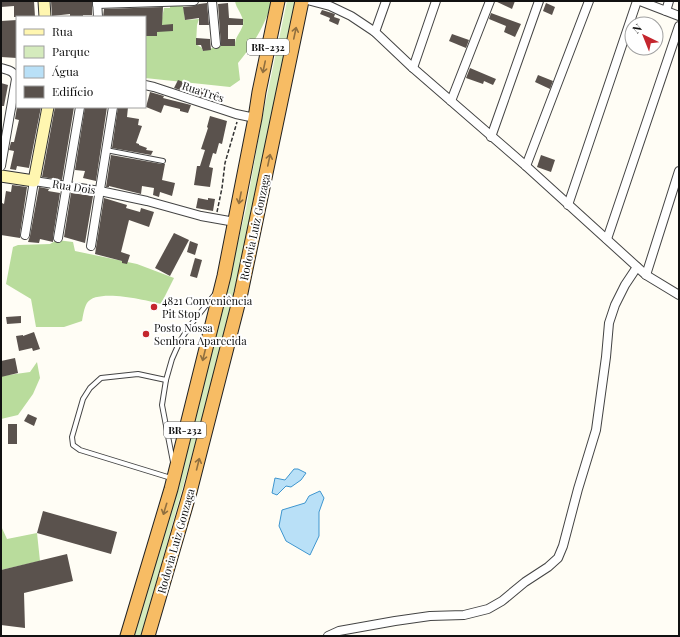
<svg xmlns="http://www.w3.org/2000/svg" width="680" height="637" font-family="'Playfair Display',serif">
	<rect width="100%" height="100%" fill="#fffdf5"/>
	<!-- green -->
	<polygon fill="#d5ebbd" points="287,1 296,1 222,348 141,636 132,636 194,419 246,209 262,119"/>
	<!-- forest -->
	<g fill="#b9dc9c">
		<path d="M235 1H272C266 24 253 45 238 63L240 80 230 87 145 78V23H161L164 8H170V5L183 4 185 20 199 19 197 25 196 44 202 48 203 51 219 46H235C235 36 240 34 243 25 245 17 236 9 235 1Z"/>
		<path d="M57 240 73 242 75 251 137 264 174 278 161 304C146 300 96 288 87 303 84 308 83 316 82 321L64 327H36L31 299 6 284 13 247 18 245 50 244Z"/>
		<polygon points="37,362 40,378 33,394 18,415 1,419 1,376 30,372"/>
		<polygon points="1,526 7,539 37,533 40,561 1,570"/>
	</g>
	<!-- water -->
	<g fill="#b9e0f7" stroke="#3f96cf">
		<polygon points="294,469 298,469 306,473 301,480 291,487 286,486 277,495 272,493 275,478 285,480"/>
		<polygon points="320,491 324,498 319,512 319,536 310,555 286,541 279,526 282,510 305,503 309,496"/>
	</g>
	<!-- building -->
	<g fill="#5a524d">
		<polygon points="1,1 34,1 35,17 14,17 14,6 1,7"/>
		<polygon points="51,1 92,1 92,15 83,15 83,17 70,17 70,14 52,16"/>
		<polygon points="495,1 515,1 512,9"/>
		<polygon points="207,3 209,25 199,25 199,18 185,20 183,7 194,6 199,4"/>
		<polygon points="228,3 229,18 243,19 243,25 228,25 228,39 235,39 235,46 221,46 218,4"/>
		<polygon points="546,3 555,7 552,15 543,11"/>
		<polygon points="163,7 162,25 173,24 173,31 157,32 157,36 146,36 145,17 103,17 104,9"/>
		<polygon points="322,10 335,14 334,17 340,19 338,25 329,21 330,18 320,14"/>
		<polygon points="491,13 521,24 515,37 504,32 506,26 489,19"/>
		<polygon points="17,20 17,58 1,57 1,21"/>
		<polygon points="452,34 469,40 466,48 449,41"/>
		<polygon points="196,38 210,39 211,50 203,51 201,45 196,45"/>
		<polygon points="470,68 496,79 493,85 484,81 483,84 466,78"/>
		<polygon points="538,75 553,81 550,89 535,82"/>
		<polygon points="178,80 191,85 191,86 206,89 205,98 174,88"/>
		<polygon points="1,83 8,85 4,106 1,106"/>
		<polygon points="150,92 164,96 163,98 191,105 188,113 180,111 180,109 164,105 161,113 146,107"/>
		<polygon points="17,107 41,107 29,168 17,166 16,170 10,169 14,151 9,150 11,142 14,142 19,120 15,119"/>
		<polygon points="55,107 74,107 62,180 42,177"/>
		<polygon points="85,107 107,107 96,181 83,178 85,171 75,170"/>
		<polygon points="118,107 128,107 127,117 139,119 138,125 142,126 136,143 139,144 139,145 147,148 146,150 153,151 151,155 112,148"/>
		<polygon points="210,116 227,121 222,144 219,143 216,154 213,153 209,167 213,168 210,187 194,185 197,166 200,166 205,150 201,149 208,128 207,127"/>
		<polygon points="111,155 162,164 165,164 162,180 175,183 172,196 160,192 159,197 153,195 154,188 142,186 141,194 109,186 109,187 106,187"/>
		<polygon points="541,155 555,160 551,172 537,167"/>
		<polygon points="12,185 27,187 20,234 20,238 1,235 1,210 2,203 4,204 6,191 11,192"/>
		<polygon points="39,187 49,189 48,191 60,193 53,237 53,242 40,239 39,243 28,242 30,236"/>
		<polygon points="71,193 93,196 85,243 64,237"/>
		<polygon points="104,198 127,205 126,208 140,212 141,208 154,212 149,227 129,220 121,252 130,255 127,264 122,263 122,261 95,254"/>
		<polygon points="198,198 208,200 208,198 215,199 213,211 196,208"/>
		<polygon points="174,233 189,240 170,276 155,268"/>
		<polygon points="190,241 198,244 195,255 187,252"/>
		<polygon points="195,258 202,260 197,278 190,276"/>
		<polygon points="21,316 21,323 7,324 6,317"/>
		<polygon points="34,332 40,349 33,351 32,348 19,351 16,336 23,335 23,336"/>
		<polygon points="15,358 18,373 1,377 1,361"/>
		<polygon points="28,414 37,418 34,426 24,421"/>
		<rect x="8" y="424" width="9" height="20"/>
		<polygon points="43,511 117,532 111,554 37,533"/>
		<polygon points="67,554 73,581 24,593 25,628 1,625 1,570"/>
	</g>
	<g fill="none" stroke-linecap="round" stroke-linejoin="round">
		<defs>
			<g id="service">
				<polyline points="106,150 163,161"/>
				<polyline points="166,380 138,374 101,378 90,388 83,399 72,437 73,445 80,450 171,478"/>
				<polyline points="173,462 162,405 166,380 172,359 180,341 189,327 215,294"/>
			</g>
			<g id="minor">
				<polyline points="97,1 98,17"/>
				<polyline points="212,1 216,44"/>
				<polyline points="311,1 330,6 351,16 375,32 413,68 526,166 646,275 679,295"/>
				<polyline points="640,1 679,16"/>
				<polyline points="97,4 194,1"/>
				<polyline points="666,11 669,1"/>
				<polyline points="375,32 386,1"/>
				<path d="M1 68C8 70 15 71 16 79L1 166"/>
				<polyline points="413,68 436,1"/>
				<polyline points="145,85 154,87 236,114 255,118"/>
				<polyline points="451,101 490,1"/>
				<polyline points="491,137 539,1"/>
				<polyline points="526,166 589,1"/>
				<polyline points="568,205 637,1"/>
				<polyline points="25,235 34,181 100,191 147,201 201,216 235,222"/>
				<polyline points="58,238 80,107"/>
				<polyline points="607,239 679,26"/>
				<polyline points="91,246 113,107"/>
				<polyline points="646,275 679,171"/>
				<polyline points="328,636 339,631 395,621 430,616 464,615 488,609 502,601 525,582 548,567 558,558 563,546 578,489 596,430 606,357 609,323 615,305 625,285 637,267"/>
			</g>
			<g id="secondary">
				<polyline points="44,1 45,17"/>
				<polyline points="1,176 34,181 48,107"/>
			</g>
			<g id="trunk">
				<polyline points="127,636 171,489 224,276 255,118 259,92 278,1"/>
				<polyline points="148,636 190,492 241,293 302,1"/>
			</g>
		</defs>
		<!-- service casing -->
		<use href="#service" stroke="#444" stroke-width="6"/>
		<!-- minor casing -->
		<use href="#minor" stroke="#444" stroke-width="10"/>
		<!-- secondary casing -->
		<use href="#secondary" stroke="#333" stroke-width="13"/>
		<!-- trunk casing -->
		<use href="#trunk" stroke="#222" stroke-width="15"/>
		<!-- path -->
		<polyline stroke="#333" stroke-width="1.5" stroke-dasharray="4 2" stroke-linecap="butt" points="217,212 222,188 225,163 237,122"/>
		<!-- service -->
		<use href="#service" stroke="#fff" stroke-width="4"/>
		<!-- minor -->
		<use href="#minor" stroke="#fff" stroke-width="8"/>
		<!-- secondary -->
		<use href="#secondary" stroke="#fff6b0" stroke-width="11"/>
		<!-- trunk -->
		<use href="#trunk" stroke="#f7bc64" stroke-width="13"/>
	</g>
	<!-- one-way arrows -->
	<defs><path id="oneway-shaft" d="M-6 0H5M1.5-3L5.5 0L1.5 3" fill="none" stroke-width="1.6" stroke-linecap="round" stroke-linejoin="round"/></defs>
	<g stroke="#906f3f">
		<use href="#oneway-shaft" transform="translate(295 33) rotate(-78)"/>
		<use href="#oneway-shaft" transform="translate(264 67) rotate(102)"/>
		<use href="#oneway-shaft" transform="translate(269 160) rotate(-78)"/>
		<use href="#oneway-shaft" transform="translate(240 198) rotate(101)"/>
		<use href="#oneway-shaft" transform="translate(204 355) rotate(104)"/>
		<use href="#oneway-shaft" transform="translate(198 464) rotate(-76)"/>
		<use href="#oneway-shaft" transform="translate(165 509) rotate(107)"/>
	</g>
	<!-- markers -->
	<g fill="#c4262e" stroke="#fff" stroke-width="1.5">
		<circle cx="154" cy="307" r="4"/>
		<circle cx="146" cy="334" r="4"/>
	</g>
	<g text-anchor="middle" stroke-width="4" stroke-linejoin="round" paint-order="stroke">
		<!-- shield labels -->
		<g fill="#fff" stroke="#585858" stroke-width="1">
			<rect x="247" y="39" width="42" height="16" rx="3"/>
			<rect x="164" y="422" width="42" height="16" rx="3"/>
		</g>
		<g font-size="10" font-weight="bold" fill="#111">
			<text x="268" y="51">BR-232</text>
			<text x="185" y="434">BR-232</text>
		</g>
		<!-- street labels -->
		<g font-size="11" fill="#111" stroke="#fff">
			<text transform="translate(203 92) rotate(18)" y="4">Rua Três</text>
			<text transform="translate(74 187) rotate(9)" y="4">Rua Dois</text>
			<text transform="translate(255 227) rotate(-78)" y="4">Rodovia Luiz Gonzaga</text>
			<text transform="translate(176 541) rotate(-74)" y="4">Rodovia Luiz Gonzaga</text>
		</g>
		<!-- poi labels -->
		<g font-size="11" fill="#111" stroke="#fff" text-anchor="start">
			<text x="162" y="305">4821 Conveniência<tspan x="162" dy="13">Pit Stop</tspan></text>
			<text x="154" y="332">Posto Nossa<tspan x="154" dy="13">Senhora Aparecida</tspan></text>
		</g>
	</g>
	<!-- border -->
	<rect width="680" height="637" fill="none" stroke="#111111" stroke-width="4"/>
	<!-- legend -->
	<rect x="16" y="16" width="130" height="92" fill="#ffffff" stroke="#a0a0a0"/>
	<rect x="24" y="29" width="20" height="6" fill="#fff6b0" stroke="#a0a0a0"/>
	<text x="52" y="36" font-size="12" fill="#111111">Rua</text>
	<rect x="24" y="46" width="20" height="12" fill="#d5ebbd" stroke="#a0a0a0"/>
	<text x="52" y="56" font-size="12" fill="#111111">Parque</text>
	<rect x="24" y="66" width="20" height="12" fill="#b9e0f7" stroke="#a0a0a0"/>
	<text x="52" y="76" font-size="12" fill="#111111">Água</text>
	<rect x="24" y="86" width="20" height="12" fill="#5a524d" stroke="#a0a0a0"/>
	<text x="52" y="96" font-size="12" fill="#111111">Edifício</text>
	<!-- north arrow -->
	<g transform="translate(644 36) rotate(317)"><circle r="19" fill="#ffffff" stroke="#a0a0a0"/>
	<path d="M0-3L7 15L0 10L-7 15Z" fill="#c4262e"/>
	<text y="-6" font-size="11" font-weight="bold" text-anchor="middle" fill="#111111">N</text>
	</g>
</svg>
